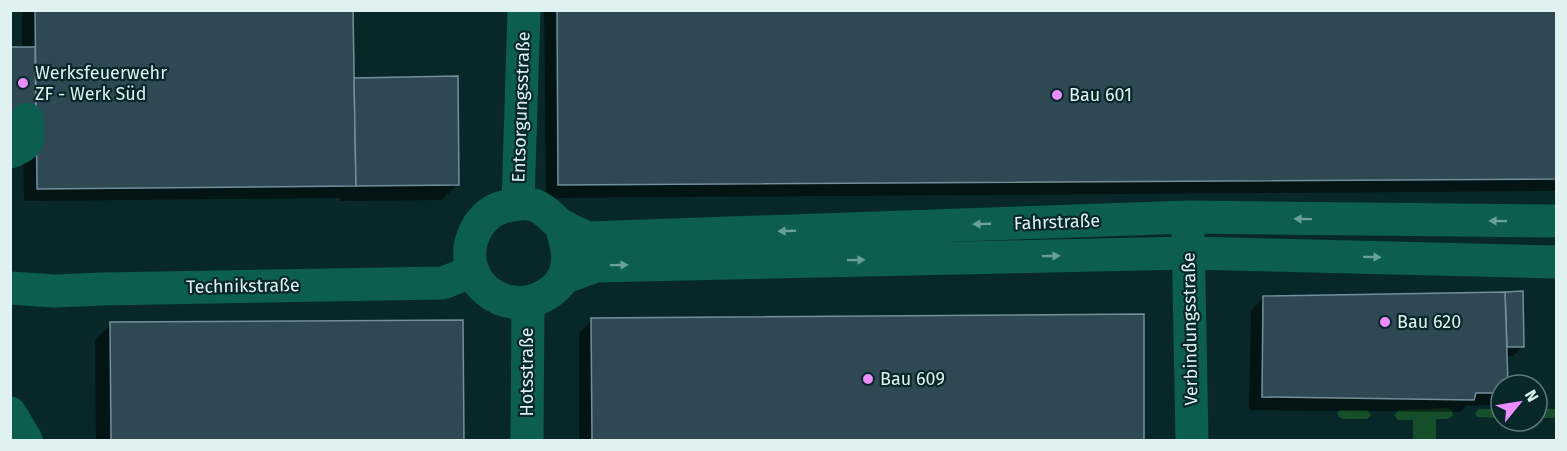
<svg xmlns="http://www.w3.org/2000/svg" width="1567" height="451" font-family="'Fira Sans',sans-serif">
	<rect width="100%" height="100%" fill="#072729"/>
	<!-- green -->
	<g fill="#154f2a">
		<polygon points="1448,408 1452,411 1453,416 1448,419 1436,419 1436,440 1413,440 1413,420 1398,420 1394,415 1399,410"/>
		<polygon points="1479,409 1501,409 1501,418 1477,417 1475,413"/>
		<rect x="1537" y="409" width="19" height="9"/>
		<polygon points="1341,410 1367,410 1371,415 1367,419 1342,419 1338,416 1338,412"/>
	</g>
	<!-- shadow -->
	<g fill="#0007">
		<polygon points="22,10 352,10 353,79 458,184 442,200 340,201 340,198 24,201 23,131 10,131 10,48 22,48"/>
		<polygon points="544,10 1556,10 1556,191 546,198"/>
		<polygon points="1521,293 1522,347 1513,356 1506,356 1507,385 1501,385 1501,398 1494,405 1466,406 1460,412 1249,410 1251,311 1264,297"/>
		<polygon points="1142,315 1143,440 579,440 579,333 592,320"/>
		<polygon points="461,322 462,440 96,440 95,340 111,324"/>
	</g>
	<!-- building -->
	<g fill="#2e4954" stroke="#738f9b" stroke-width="1.5">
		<polygon points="35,10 353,10 356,186 37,189"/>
		<polygon points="557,10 1556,10 1556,179 558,185"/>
		<polygon points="10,47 35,47 36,119 10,119"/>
		<polygon points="458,76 459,185 356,186 354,78"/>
		<polygon points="1523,291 1524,347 1507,347 1505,292"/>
		<polygon points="1505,292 1508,385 1501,385 1501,393 1476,393 1474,400 1262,397 1263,296"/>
		<polygon points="1144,314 1144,440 592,440 591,318"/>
		<polygon points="463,320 464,440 111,440 110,322"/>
	</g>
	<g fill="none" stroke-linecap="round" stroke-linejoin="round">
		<!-- minor -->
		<g stroke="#0c5e4f" stroke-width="33">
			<path d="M10 152C32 144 28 140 27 119"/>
			<polyline points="518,203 524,10"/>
			<path d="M561 226C568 248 574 272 554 289 509 327 447 278 478 226 484 217 492 210 503 207 513 204 523 202 534 205 548 210 552 220 563 226 571 231 580 234 588 238L1189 217 1556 221"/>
			<polyline points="1188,231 1192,440"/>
			<polyline points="563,278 596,266 1188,253 1556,262"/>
			<polyline points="10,288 55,291 102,289 443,283 473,271"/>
			<polyline points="10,413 26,440"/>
			<polyline points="527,440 528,303"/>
		</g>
	</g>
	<!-- one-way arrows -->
	<defs><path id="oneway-solid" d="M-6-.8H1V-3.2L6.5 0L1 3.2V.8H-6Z" transform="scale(1.5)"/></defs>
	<g fill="#6ba098">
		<use href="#oneway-solid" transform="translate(1303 219) rotate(-179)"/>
		<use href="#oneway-solid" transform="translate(1498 221) rotate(-179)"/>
		<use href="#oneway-solid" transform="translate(982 224) rotate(178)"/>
		<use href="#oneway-solid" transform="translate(787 231) rotate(178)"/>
		<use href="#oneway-solid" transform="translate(1051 256) rotate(-1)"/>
		<use href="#oneway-solid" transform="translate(1372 257) rotate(1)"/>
		<use href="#oneway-solid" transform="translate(856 260) rotate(-1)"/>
		<use href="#oneway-solid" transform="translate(619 265) rotate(-1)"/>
	</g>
	<!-- markers -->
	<g fill="#eb8dfc" stroke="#072729" stroke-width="2">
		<circle cx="23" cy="83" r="6"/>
		<circle cx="1057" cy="95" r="6"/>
		<circle cx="1385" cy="322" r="6"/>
		<circle cx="868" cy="379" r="6"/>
	</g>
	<g text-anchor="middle" stroke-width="4.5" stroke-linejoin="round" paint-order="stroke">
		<!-- poi labels -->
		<g font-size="18" fill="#e0f1f2" stroke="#072729" text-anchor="start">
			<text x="35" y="79">Werksfeuerwehr<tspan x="35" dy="21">ZF - Werk Süd</tspan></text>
			<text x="1069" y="101">Bau 601</text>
			<text x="1397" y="328">Bau 620</text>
			<text x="880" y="385">Bau 609</text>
		</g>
		<!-- street labels -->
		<g font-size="18" fill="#e0f1f2" stroke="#072729">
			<text transform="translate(521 107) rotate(-88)" y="6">Entsorgungsstraße</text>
			<text transform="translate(1057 222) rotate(-2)" y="6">Fahrstraße</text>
			<text transform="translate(243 286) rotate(-1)" y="6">Technikstraße</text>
			<text transform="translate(1190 329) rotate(-91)" y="6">Verbindungsstraße</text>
			<text transform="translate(527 372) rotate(-90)" y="6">Hotsstraße</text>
		</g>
	</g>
	<!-- border -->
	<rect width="1567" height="451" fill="none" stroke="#e0f1f2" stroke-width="24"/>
	<!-- north arrow -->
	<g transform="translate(1519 403) rotate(60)"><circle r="28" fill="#072729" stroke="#5e7879" stroke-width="1.5"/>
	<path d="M0-4.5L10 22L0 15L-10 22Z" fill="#eb8dfc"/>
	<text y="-9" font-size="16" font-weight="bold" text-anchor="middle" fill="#e0f1f2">N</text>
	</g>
</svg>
